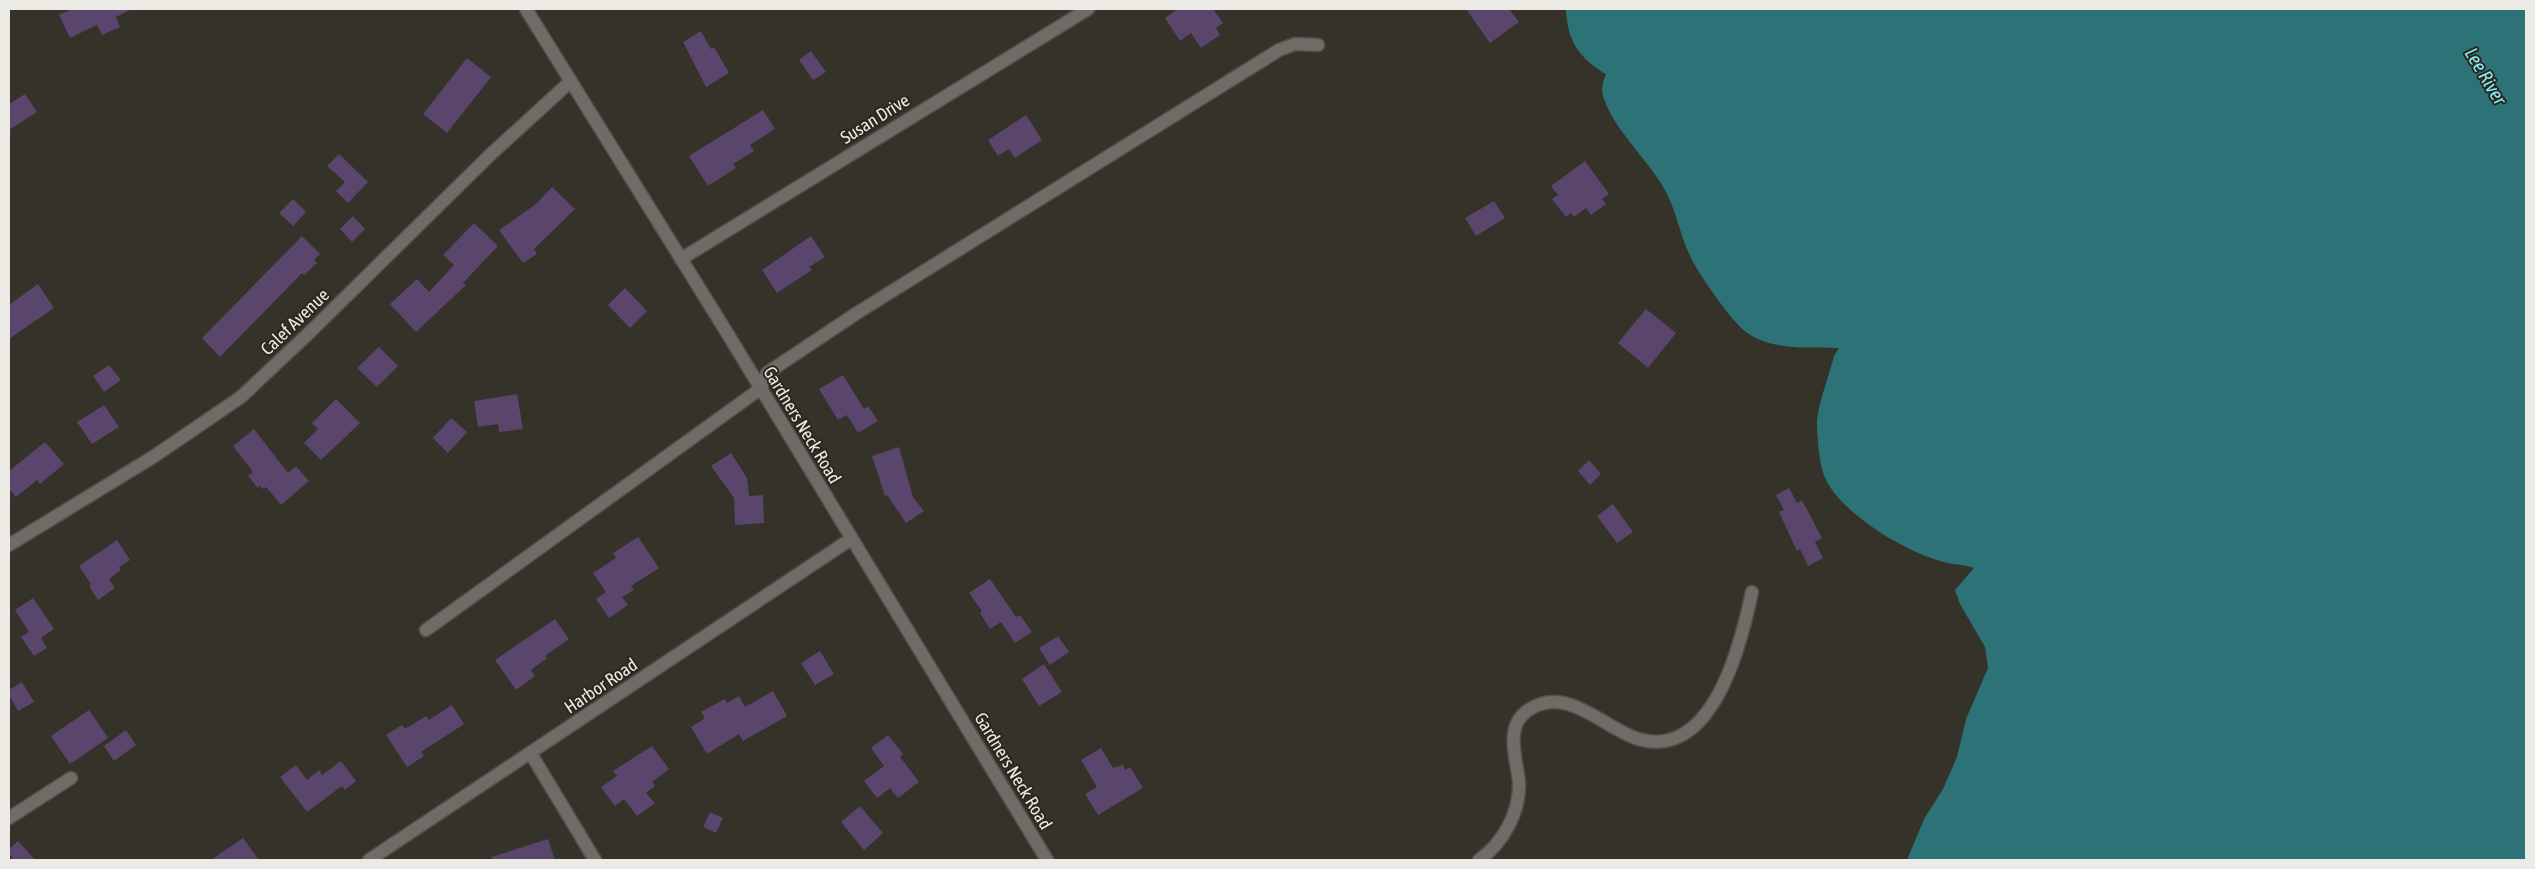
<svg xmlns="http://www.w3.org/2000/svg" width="2535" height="869" font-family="'Asap Condensed',sans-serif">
	<rect width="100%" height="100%" fill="#343229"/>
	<!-- water -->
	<path fill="#2d7277" d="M1566 9H2526V860H1907L1924 819 1943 789 1957 757 1966 719 1988 668 1985 647 1960 604 1955 590 1974 568C1963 564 1951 565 1940 561 1903 550 1846 516 1827 482 1819 467 1818 443 1817 426 1816 409 1830 373 1834 356L1839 348C1809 347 1772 351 1746 332 1731 321 1698 273 1690 256 1679 233 1676 207 1662 185 1646 158 1612 127 1603 96 1601 87 1603 82 1606 74 1580 59 1567 41 1566 9Z"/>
	<!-- building -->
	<g fill="#5a456d">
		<polygon points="72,9 132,9 116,17 120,27 102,35 97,25 70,38 59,15"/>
		<polygon points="1178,9 1213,9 1223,23 1216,28 1220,35 1201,48 1191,33 1180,41 1165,18"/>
		<polygon points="1466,9 1509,9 1519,22 1490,43"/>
		<polygon points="701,31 711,49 714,47 729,73 706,87 683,42"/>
		<polygon points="811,51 826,72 813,80 799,60"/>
		<polygon points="467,58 491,77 447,133 423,114"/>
		<polygon points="25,94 37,112 9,130 9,104"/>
		<polygon points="763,110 775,129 750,145 754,151 733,164 736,168 708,186 689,156"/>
		<polygon points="1026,115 1042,140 1015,158 1009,149 998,156 988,140"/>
		<polygon points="339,154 368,182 348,203 336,191 345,182 327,166"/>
		<polygon points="1585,161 1609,194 1602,199 1606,204 1591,215 1586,208 1574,217 1571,213 1566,217 1552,199 1558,195 1551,186"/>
		<polygon points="552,187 575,209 534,249 537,254 523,263 499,230 536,204"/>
		<polygon points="293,199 306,212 293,226 279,213"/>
		<polygon points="1494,201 1505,218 1476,236 1465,218"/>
		<polygon points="353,216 365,229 352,242 340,229"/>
		<polygon points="474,223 498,246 463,283 466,285 416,332 390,304 417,279 429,292 454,265 443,255"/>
		<polygon points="302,236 320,254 314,260 317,263 304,275 302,273 220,357 202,338"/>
		<polygon points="811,236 825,257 809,267 812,270 777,293 762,270"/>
		<polygon points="38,284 54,308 9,339 9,305"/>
		<polygon points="625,288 647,311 630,328 608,305"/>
		<polygon points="1646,309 1676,333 1648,368 1618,343"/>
		<polygon points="379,347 398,366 377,387 357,368"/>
		<polygon points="109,365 121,380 104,392 93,376"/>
		<polygon points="843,375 864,409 868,406 878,421 858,433 847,415 838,420 819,389"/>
		<polygon points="517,394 523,429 499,432 498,424 478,427 474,401"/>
		<polygon points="336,399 360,423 321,460 304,443 318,429 312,423"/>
		<polygon points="104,405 119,427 92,444 77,422"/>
		<polygon points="451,418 467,432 448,453 433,438"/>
		<polygon points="254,429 288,473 296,466 309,481 281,505 266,487 263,489 260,486 258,488 248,476 253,472 233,446"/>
		<polygon points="45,442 64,464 40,484 37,480 16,497 9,489 9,471"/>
		<polygon points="899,447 913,497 924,511 906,523 887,495 885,496 872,456"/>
		<polygon points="731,453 747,478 749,496 763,495 764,523 735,525 734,498 711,466"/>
		<polygon points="1589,460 1601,474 1590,485 1578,471"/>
		<polygon points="1789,488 1797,503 1802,500 1822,538 1815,542 1823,558 1808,566 1800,549 1797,551 1779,512 1784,510 1776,495"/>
		<polygon points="1613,504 1633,532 1617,543 1597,516"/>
		<polygon points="638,537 659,568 631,586 634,590 622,597 628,605 609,618 596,599 606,592 593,573 616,558 613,553"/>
		<polygon points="117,540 130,560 119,567 121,570 109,579 115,588 98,600 89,586 91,584 79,566"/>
		<polygon points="990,579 1016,617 1020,615 1032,632 1015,643 1001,622 990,629 980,613 982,611 969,593"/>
		<polygon points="33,598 54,629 41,638 47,648 34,656 21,637 29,632 15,610"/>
		<polygon points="555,619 569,639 545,656 547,658 531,670 535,676 516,690 495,660"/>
		<polygon points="1058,636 1069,652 1050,665 1039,648"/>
		<polygon points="820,651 834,674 815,685 801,663"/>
		<polygon points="1044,664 1062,692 1039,706 1022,679"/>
		<polygon points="22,682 34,702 18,711 9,695 9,690"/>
		<polygon points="773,691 787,716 743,741 739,734 707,754 691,727 705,718 701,712 725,699 727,703 739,696 745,707"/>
		<polygon points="452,705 464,724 421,752 424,756 407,767 386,735 402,725 405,729 426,716 429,720"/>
		<polygon points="89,710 108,738 70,764 51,736"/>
		<polygon points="126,730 136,745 114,761 104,746"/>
		<polygon points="888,735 903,754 900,757 919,782 898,798 890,788 877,798 864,781 884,766 871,748"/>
		<polygon points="652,746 669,769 652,782 655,786 646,793 655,803 637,816 624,799 615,806 601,787 617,776 613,771"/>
		<polygon points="1101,748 1113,768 1123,765 1125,770 1130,767 1143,788 1098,815 1085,794 1097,787 1081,760"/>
		<polygon points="341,761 356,781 345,790 342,786 307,812 280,777 296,765 307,780 319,770 322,775"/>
		<polygon points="860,806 883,833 864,850 841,822"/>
		<polygon points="710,812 723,818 716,833 703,827"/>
		<polygon points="243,838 259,860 211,860"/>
		<polygon points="548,839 555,860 492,860 492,857"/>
		<polygon points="18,841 35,860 14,860 9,854 9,849"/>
	</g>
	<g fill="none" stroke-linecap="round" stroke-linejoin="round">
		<defs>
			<g id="minor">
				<polyline points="526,9 729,336 1047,860"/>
				<polyline points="681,259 1088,9"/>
				<polyline points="9,545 153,457 241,397 308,334 490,155 571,81"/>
				<polyline points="426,630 760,389 767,373 857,313 1279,50 1295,44 1318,45"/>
				<polyline points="531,754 595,860"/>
				<polyline points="9,818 71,778"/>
				<polyline points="369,860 851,539"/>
				<path d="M1479 860C1503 843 1520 813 1519 782 1517 760 1504 728 1527 711 1566 683 1603 728 1638 739 1713 761 1741 644 1752 592"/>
			</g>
		</defs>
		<!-- minor casing -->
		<use href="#minor" stroke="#514f47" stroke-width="15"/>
		<!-- minor -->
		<use href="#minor" stroke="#6f6c68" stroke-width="12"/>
	</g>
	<g text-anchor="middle" stroke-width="4" stroke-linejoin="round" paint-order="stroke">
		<!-- street labels -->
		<g font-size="18" fill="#ebeae4" stroke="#2a281f">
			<text transform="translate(875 119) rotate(-32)" y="6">Susan Drive</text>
			<text transform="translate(295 322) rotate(-44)" y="6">Calef Avenue</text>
			<text transform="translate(802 425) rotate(59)" y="6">Gardners Neck Road</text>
			<text transform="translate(601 686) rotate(-34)" y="6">Harbor Road</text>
			<text transform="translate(1013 771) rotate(59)" y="6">Gardners Neck Road</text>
		</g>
		<!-- water labels -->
		<g font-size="19" font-style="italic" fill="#87f1f9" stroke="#2a281f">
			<text transform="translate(2486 76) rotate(59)" y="7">Lee River</text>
		</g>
	</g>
	<!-- border -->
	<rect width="2535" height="869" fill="none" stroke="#ebeae4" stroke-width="20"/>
</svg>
